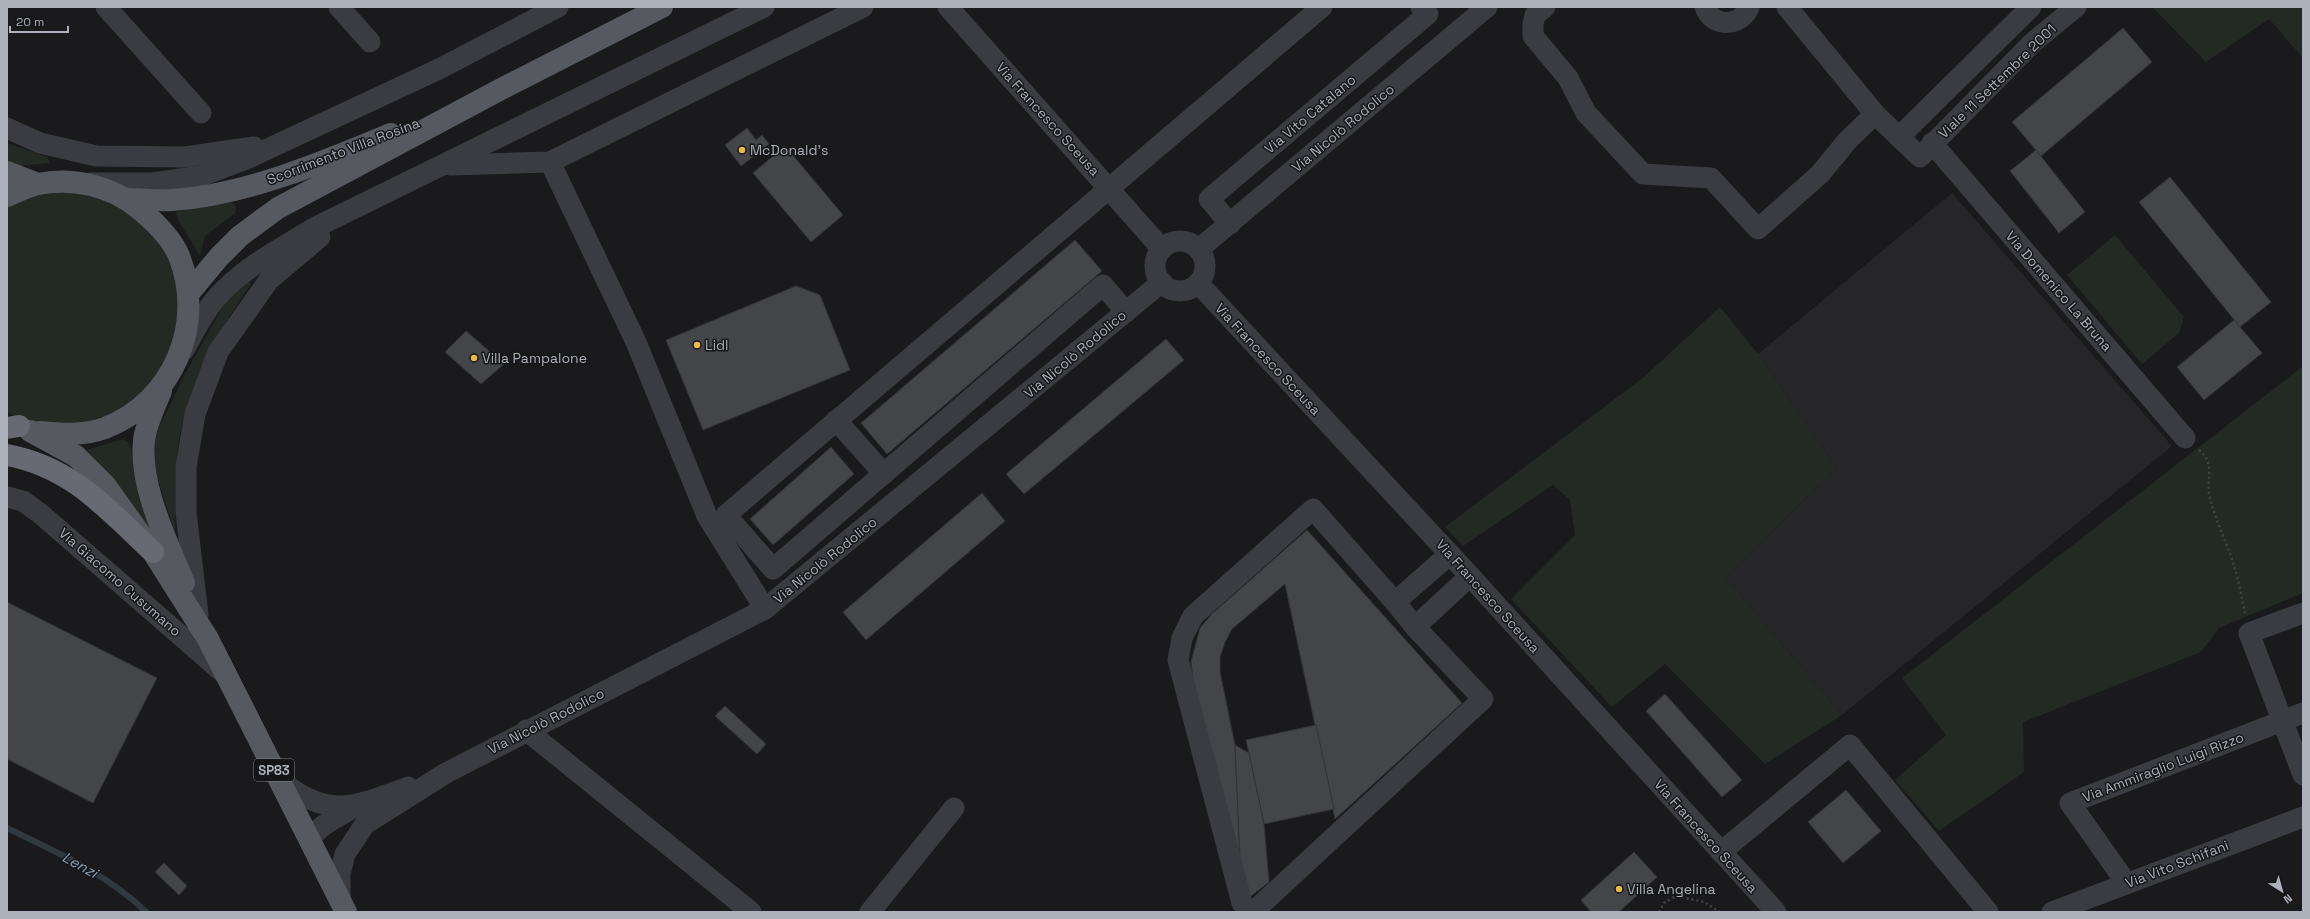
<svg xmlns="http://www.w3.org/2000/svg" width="2310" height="919" font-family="'Space Grotesk',sans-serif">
	<rect width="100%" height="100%" fill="#1a1a1c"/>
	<!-- built -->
	<polygon fill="#262629" points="1952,193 2172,446 1842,715 1725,577 1837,468 1758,354"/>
	<!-- green -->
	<g fill="#222a23">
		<polygon points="2152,7 2303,7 2303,58 2269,19 2206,62"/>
		<polygon points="7,143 47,157 50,163 19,166 7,163"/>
		<path d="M69 192C91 195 110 200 129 212 143 220 168 249 173 265 182 296 180 342 164 369 145 400 112 418 77 424 54 428 26 425 7 412V205L41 194Z"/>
		<path d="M222 201 231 202 236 207 235 213 205 236 200 256C194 244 177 222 176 212Z"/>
		<polygon points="2115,235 2184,317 2179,333 2142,364 2067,275"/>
		<path d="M249 282 251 284C220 329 193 375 181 429 174 460 176 502 175 533L152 461 155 436 185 374 225 303Z"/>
		<polygon points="1720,307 1758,354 1837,468 1725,577 1842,715 1765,764 1665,664 1612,707 1511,599 1575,535 1570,500 1553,485 1463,546 1445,527 1644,377"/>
		<polygon points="2303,366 2303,593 2219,628 2201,652 2023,722 2024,772 1939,831 1895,780 1946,735 1902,678"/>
		<polygon points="123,439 130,444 153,536 87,450"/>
	</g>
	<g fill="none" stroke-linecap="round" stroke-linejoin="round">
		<!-- stream -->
		<path stroke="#303840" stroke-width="6" d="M7 828C56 852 106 873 146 912"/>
	</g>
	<!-- building -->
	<g fill="#444549" stroke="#343438">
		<polygon points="2123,28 2152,62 2041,156 2012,122"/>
		<polygon points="747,128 756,140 762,135 769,144 741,166 725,145"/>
		<polygon points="785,146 843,215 811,242 753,173"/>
		<polygon points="2036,150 2085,212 2059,233 2010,171"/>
		<polygon points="2170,177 2271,302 2240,327 2139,202"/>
		<polygon points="1075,240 1102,271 887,454 861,423"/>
		<polygon points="796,286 820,295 850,370 703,430 666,340"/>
		<polygon points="2234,320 2262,353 2204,400 2177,367"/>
		<polygon points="466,331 504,364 481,384 445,352"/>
		<polygon points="1166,339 1184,360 1024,494 1006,474"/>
		<polygon points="831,447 854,474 773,545 750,519"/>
		<polygon points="982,493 1005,521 866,640 843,612"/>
		<polygon points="1307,530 1462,703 1335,819 1285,584 1232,629 1225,642 1220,657 1220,672 1235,745 1242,903 1193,679 1191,662 1200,628 1212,614"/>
		<polygon points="7,602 157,678 93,803 7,759"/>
		<polygon points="1665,694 1742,780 1722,797 1646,711"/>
		<polygon points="725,706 766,744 757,754 715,716"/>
		<polygon points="1316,725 1334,809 1264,824 1246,740"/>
		<polygon points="1235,745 1249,753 1264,824 1269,882 1242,903"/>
		<polygon points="1846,790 1881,831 1843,863 1808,822"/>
		<polygon points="1634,852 1657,877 1619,912 1591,912 1581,900"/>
		<polygon points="164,863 187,886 179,895 155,872"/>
	</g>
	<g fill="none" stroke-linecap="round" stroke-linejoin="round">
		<!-- path -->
		<g stroke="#414348" stroke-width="2.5" stroke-dasharray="2 3" stroke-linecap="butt">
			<path d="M2199 450C2215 463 2207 477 2209 493 2214 519 2227 541 2234 566 2239 581 2242 598 2245 614"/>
			<polyline points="1659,912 1664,903 1676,896 1704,902 1720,912"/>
		</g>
		<!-- minor -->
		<g stroke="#3b3c41" stroke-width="21">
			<polyline points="106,7 201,113"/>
			<polyline points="339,7 370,42"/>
			<polyline points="948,7 1162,249"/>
			<polyline points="1545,7 1535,15 1533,24 1533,36 1568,78 1586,113 1643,174 1711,178 1758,229 1820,174 1848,140 1875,114 1920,157 2031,44 2076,7"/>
			<path d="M1705 7C1712 28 1741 27 1749 7"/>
			<polyline points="1787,7 1875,114"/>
			<polyline points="7,128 40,143 96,156 185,157 254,147"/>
			<polyline points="1899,137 2031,7"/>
			<polyline points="1932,143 2185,438"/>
			<polyline points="550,162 636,342 707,516 765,609"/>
			<polyline points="451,165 550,162 863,7"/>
			<polyline points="90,183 153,183 201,176 244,160 439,69 558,7"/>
			<polyline points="1230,224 1209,199 1428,14 1421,7"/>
			<circle cx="1180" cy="266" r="25"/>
			<polyline points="1199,249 1487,7"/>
			<polyline points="1198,283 1470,576 1776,912"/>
			<polyline points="1126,312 1103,285 773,569 726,515 1322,7"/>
			<path d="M184 350C196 328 208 304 227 287 252 263 285 246 314 228L764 7"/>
			<polyline points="836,420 884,474"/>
			<polyline points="7,497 23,501 42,515 227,676"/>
			<polyline points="2303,613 2249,633 2303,775"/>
			<polyline points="198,615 186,512 186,467 195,414 218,352 269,280 320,237"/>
			<polyline points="1415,627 1470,576"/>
			<polyline points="526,730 751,912"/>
			<path d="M279 779C327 820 354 807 408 787"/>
			<polyline points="309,838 324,825 356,806"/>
			<polyline points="1721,852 1850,745 1988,912"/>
			<polyline points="2127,884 2070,803 2303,713"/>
			<polyline points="340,900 340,874 345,854 365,824 446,773 765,609 1162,282"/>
			<polyline points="1242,903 1178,660 1182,638 1193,616 1313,509 1395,602 1450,554"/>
			<polyline points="870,912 954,808"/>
			<polyline points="1253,912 1483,699 1415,627 1395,602"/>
			<polyline points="2052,912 2303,817"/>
		</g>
		<!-- major -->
		<g stroke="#575960" stroke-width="22">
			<polyline points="7,172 38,184"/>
			<path d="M7 196C17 192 28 186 38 184 73 177 111 186 138 208 154 221 171 237 179 256 206 324 173 402 105 428 83 436 61 434 39 432"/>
			<path d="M127 199C142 199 157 201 172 200 246 195 324 162 391 134"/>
			<polyline points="189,293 219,257 240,236 278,208 507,86 662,7"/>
			<path d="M161 391C155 406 146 424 144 440 139 486 167 541 184 583"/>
			<polyline points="30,431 76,456 105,485 153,552 208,639 346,912"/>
		</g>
		<!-- highway -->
		<g stroke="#676a72" stroke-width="22">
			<polyline points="7,428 19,426"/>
			<path d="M7 455C72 467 107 509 153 552"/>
		</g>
	</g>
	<!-- markers -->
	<g fill="#ebbb43" stroke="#151517" stroke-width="1.5">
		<circle cx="742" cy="150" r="4"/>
		<circle cx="697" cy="345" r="4"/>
		<circle cx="474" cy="358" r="4"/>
		<circle cx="1619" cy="889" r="4"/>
	</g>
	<g text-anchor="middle" stroke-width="3" stroke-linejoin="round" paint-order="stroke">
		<!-- shield labels -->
		<rect fill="#151517" stroke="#7f828a" stroke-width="1" x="254" y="759" width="40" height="22" rx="3"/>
		<g font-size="13" font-weight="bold" fill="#adb1bb">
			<text x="274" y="775">SP83</text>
		</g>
		<!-- street labels -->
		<g font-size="14" fill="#adb1bb" stroke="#151517">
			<text transform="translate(1997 81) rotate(-44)" y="5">Viale 11 Settembre 2001</text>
			<text transform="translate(1310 114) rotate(-40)" y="5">Via Vito Catalano</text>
			<text transform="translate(1048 119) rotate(48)" y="5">Via Francesco Sceusa</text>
			<text transform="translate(1343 128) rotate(-40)" y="5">Via Nicolò Rodolico</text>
			<text transform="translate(343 151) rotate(-21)" y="5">Scorrimento Villa Rosina</text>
			<text transform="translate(2059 291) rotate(49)" y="5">Via Domenico La Bruna</text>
			<text transform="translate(1075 354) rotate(-40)" y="5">Via Nicolò Rodolico</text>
			<text transform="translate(1268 359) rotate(47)" y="5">Via Francesco Sceusa</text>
			<text transform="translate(825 560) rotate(-39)" y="5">Via Nicolò Rodolico</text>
			<text transform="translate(120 582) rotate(41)" y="5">Via Giacomo Cusumano</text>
			<text transform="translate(1488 596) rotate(48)" y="5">Via Francesco Sceusa</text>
			<text transform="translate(546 721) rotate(-27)" y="5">Via Nicolò Rodolico</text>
			<text transform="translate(2163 767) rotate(-21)" y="5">Via Ammiraglio Luigi Rizzo</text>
			<text transform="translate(1706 836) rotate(48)" y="5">Via Francesco Sceusa</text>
			<text transform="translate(2177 864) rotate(-21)" y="5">Via Vito Schifani</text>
		</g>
		<!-- poi labels -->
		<g font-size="14" fill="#adb1bb" stroke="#151517" text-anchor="start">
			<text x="750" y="155">McDonald's</text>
			<text x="705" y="350">Lidl</text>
			<text x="482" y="363">Villa Pampalone</text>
			<text x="1627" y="894">Villa Angelina</text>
		</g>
		<!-- water labels -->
		<g font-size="15" font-style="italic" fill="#869cb4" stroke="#151517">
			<text transform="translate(80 865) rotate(29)" y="5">Lenzi</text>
		</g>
	</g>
	<!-- border -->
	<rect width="2310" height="919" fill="none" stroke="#adb1bb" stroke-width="16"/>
	<!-- north arrow -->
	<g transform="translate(2282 891) rotate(143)" stroke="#151517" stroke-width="3" paint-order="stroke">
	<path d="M0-3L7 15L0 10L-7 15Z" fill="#adb1bb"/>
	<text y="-6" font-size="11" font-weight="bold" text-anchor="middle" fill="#adb1bb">N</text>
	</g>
	<!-- scale -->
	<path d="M10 26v6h58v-6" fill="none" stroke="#adb1bb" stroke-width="2"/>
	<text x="16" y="26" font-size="12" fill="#adb1bb" stroke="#151517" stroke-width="3" paint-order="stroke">20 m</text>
</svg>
